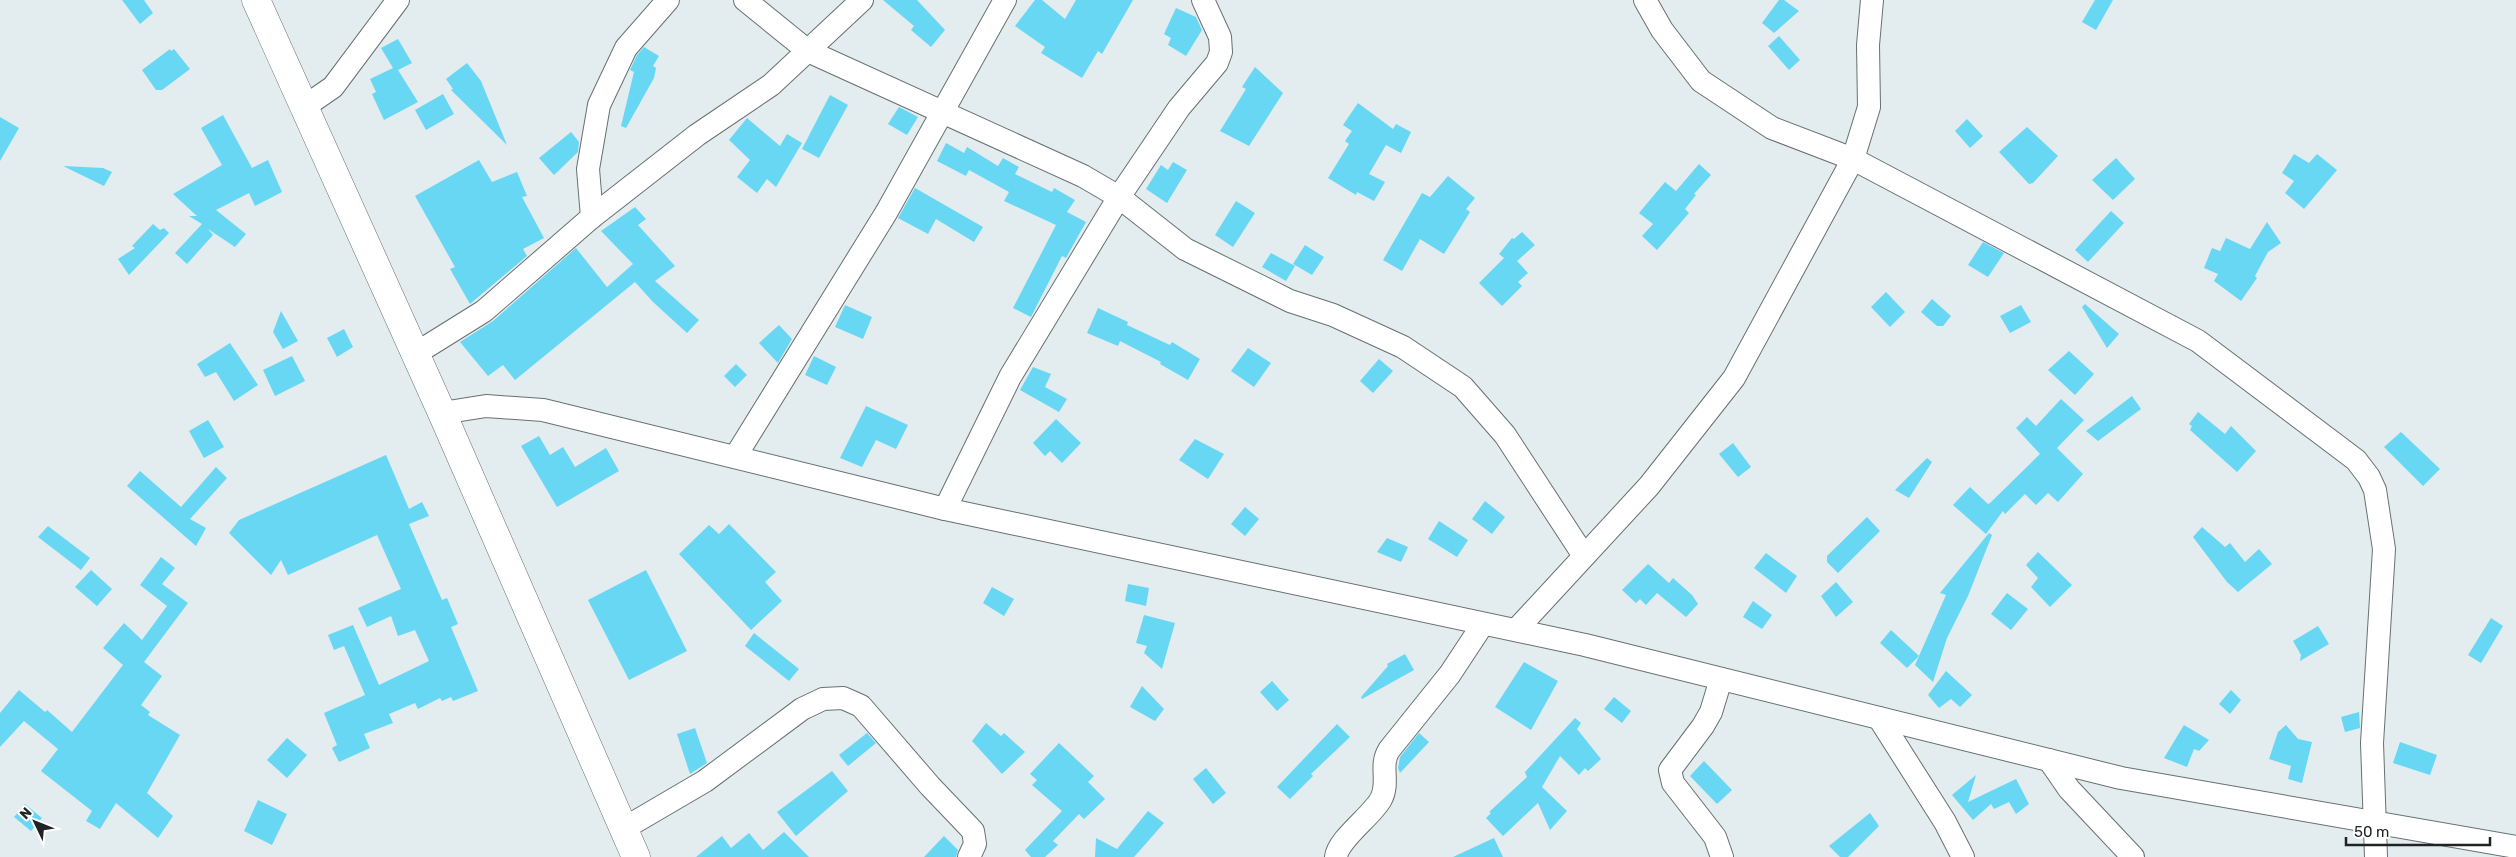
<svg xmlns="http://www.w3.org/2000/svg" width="2516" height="857" font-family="Rubik,sans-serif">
	<rect width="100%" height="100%" fill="#e3ecef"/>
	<!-- building -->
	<g fill="#68d7f3">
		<polygon points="122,0 144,0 153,13 140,24"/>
		<polygon points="883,0 917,0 945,30 931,47 911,30 914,26"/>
		<polygon points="1035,0 1042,0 1065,19 1076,0 1133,0 1102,54 1098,51 1082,78 1041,53 1045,47 1015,26"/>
		<polygon points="1779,0 1784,0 1799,11 1774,33 1762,23"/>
		<polygon points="2095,0 2113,0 2096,30 2082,22"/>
		<polygon points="1176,8 1196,17 1202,30 1186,56 1168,45 1171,38 1164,34"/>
		<polygon points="1779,36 1800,60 1789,70 1768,46"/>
		<polygon points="398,39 412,63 398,70 418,102 384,120 372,94 376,92 370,79 393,68 381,48"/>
		<polygon points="644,47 659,56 653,66 656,68 654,78 626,128 621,126 634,72 630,70 637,55"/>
		<polygon points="170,49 171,51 174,49 190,69 162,90 156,90 142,70"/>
		<polygon points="467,63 481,81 507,145 451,90 453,89 446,79"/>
		<polygon points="1255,67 1283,93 1249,146 1220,131 1246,89 1242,87"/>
		<polygon points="443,94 454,114 426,130 415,110"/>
		<polygon points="830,95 848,105 819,158 802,149"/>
		<polygon points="1358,103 1393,129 1396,124 1411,132 1401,153 1386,145 1369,174 1385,182 1374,201 1357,192 1356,195 1328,178 1349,144 1345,141 1352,131 1343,125"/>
		<polygon points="899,107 918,117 907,135 888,124"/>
		<polygon points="223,115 252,168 268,160 282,192 255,206 249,193 216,210 246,234 235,247 208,229 213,235 187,264 175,253 202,224 189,216 197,216 173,194 222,165 201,128"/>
		<polygon points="0,117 19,128 0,161"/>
		<polygon points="747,118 780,146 787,134 802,143 776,187 767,179 757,193 737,177 750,160 729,140"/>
		<polygon points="1967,119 1983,136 1970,148 1955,131"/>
		<polygon points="2027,127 2058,156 2033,183 2029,184 1999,152"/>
		<polygon points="571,132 579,142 578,152 554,175 539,158"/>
		<polygon points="946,143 964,153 967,147 998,166 1003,158 1019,167 1015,174 1052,192 1054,188 1075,200 1067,212 1086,222 1066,258 1062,256 1031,317 1013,308 1056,225 1004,201 1009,192 969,170 966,176 937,161"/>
		<polygon points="2294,154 2309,163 2317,154 2337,170 2304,209 2285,193 2294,181 2282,173"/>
		<polygon points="2116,158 2135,179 2113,200 2092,180"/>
		<polygon points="479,160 492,182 517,172 527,196 522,197 544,238 523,249 527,256 470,304 450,269 455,267 415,196"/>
		<polygon points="1173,162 1187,170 1167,203 1146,189 1161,165 1168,170"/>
		<polygon points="1699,164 1711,175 1694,194 1696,195 1685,209 1689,213 1657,250 1642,236 1653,224 1639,213 1665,182 1676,191"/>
		<polygon points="63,166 103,168 112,172 104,186"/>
		<polygon points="1448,176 1475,198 1466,209 1470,212 1444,254 1420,239 1402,271 1383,260 1422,193 1430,197"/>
		<polygon points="915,188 983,227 974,242 936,219 928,234 898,218"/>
		<polygon points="1236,201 1255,213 1233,247 1215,235"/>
		<polygon points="635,207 646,219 638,225 675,266 655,281 699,320 687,333 653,302 635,282 515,380 503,365 488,376 460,342 493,321 576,248 607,287 633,264 601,231"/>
		<polygon points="2111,211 2124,223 2088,262 2075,250"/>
		<polygon points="2267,222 2281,243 2268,252 2255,276 2257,278 2241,301 2214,281 2218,274 2204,268 2212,248 2220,251 2226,238 2250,249"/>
		<polygon points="153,224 160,230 164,228 169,233 129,275 118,259 135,248 132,246"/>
		<polygon points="1522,232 1535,245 1517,261 1528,273 1518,282 1522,286 1502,306 1479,283 1504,258 1499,254 1512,238 1514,239"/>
		<polygon points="1983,242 2004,253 1988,277 1968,265"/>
		<polygon points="1305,245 1324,257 1312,275 1293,264"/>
		<polygon points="1271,253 1295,266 1286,281 1262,267"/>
		<polygon points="1886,292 1905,312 1890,327 1871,307"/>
		<polygon points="1932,299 1951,316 1943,326 1937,326 1921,312"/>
		<polygon points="2085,304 2119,334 2107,348 2082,307"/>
		<polygon points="845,305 872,317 863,339 835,327"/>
		<polygon points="2021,305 2031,322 2010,333 2000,316"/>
		<polygon points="1098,308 1128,322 1127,325 1170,345 1172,342 1200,359 1188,380 1160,364 1161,362 1120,341 1118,346 1087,333"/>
		<polygon points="281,311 298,341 283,349 273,332"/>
		<polygon points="779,325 792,339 778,363 759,343"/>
		<polygon points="344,329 353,347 337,357 327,338"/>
		<polygon points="230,343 258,385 234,401 216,372 205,377 197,364"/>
		<polygon points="1248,348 1271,363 1254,387 1231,371"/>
		<polygon points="2069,351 2094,374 2075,395 2048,370"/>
		<polygon points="292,356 305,381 275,396 263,370"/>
		<polygon points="814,356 836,367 827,385 805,375"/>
		<polygon points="1379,359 1393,371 1373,393 1360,381"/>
		<polygon points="736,364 747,375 735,387 724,376"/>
		<polygon points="1033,367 1051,374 1045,387 1067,399 1059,412 1020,390"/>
		<polygon points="2132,396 2141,409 2098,441 2086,431"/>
		<polygon points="2061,399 2084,420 2057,448 2083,474 2058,502 2048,493 2036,505 2025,494 2005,514 2003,511 1986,534 1953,505 1970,487 1988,504 1990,503 2040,454 2016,428 2027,417 2036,426"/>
		<polygon points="866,406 908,425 896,449 876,440 862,467 840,458"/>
		<polygon points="2198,412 2225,434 2231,426 2256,451 2237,472 2190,430 2192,426 2189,424"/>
		<polygon points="1056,419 1081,443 1062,463 1050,451 1045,456 1033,443"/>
		<polygon points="208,420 224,447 204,458 189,431"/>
		<polygon points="2401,432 2440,469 2423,486 2384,447"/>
		<polygon points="539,436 550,455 563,447 575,467 606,448 619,471 557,507 521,446"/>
		<polygon points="1195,439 1224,454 1208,479 1179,460"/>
		<polygon points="1733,443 1751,467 1738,477 1719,454"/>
		<polygon points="386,455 409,509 422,502 429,516 409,524 442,600 447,598 458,624 451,627 478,691 453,701 451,697 442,701 440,698 418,709 415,703 389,714 393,723 364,734 370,748 339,762 332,748 337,745 324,713 365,695 344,646 334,650 328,635 353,625 379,685 429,661 415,630 398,636 391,616 367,627 358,608 401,589 377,535 288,575 281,560 271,575 229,533 239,520"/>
		<polygon points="1927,458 1932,462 1909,498 1895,490"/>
		<polygon points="216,467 227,478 190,519 206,528 196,546 127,486 140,471 181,507"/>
		<polygon points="1485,501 1505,517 1492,534 1472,519"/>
		<polygon points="1245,507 1259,519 1245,536 1231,524"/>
		<polygon points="1867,517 1880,531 1838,573 1827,562 1827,556"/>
		<polygon points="1439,521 1468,540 1457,557 1428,539"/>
		<polygon points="729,524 776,572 765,582 782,601 751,630 679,554 709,525 719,534"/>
		<polygon points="48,526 90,558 81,570 38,537"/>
		<polygon points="2202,527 2225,547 2230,543 2245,562 2259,549 2272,564 2238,592 2227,582 2193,537"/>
		<polygon points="1989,533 1992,535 1968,596 1947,638 1933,682 1915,665 1946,595 1940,593"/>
		<polygon points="1387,538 1408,547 1401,562 1377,552"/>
		<polygon points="2038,552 2072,585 2050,607 2031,587 2038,578 2026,565"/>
		<polygon points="1766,553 1797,576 1786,593 1754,568"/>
		<polygon points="161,557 175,568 162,584 188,603 144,662 162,676 141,705 150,712 148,715 180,735 147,793 173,816 158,838 116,803 100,829 86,821 92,811 41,771 58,749 24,721 0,747 0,713 19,690 45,712 47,710 72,732 123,665 103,648 124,623 142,640 167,606 140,585"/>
		<polygon points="1648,564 1669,583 1673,578 1692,595 1698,604 1686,617 1657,593 1646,605 1640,599 1636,603 1622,590"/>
		<polygon points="91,570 112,589 97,606 75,587"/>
		<polygon points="646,570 687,651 629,680 588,600"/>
		<polygon points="1836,582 1853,602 1836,617 1821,596"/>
		<polygon points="1128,584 1149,588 1146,606 1125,601"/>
		<polygon points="992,587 1014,599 1004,616 983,603"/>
		<polygon points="2007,593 2028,609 2011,630 1991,614"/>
		<polygon points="1753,601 1772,615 1762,629 1743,617"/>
		<polygon points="1144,615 1175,623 1162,669 1144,653 1147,646 1136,643"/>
		<polygon points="2491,618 2503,626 2481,663 2468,655"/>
		<polygon points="2318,626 2329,644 2300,661 2301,655 2293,641"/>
		<polygon points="1891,630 1919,656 1907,668 1880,643"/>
		<polygon points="754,633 799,669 789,681 745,646"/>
		<polygon points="1405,654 1414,670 1362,699 1361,697 1388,666 1387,664"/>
		<polygon points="1524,662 1558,681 1531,730 1495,707"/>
		<polygon points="1946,671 1972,695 1960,707 1951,699 1939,708 1928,695"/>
		<polygon points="1272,681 1289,700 1277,711 1260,692"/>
		<polygon points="1142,686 1164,709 1155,721 1130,707"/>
		<polygon points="2231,690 2241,700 2230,714 2219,704"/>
		<polygon points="1614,697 1631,711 1622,723 1604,709"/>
		<polygon points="2359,712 2360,728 2345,732 2341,717"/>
		<polygon points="1575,718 1581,723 1577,729 1601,759 1588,771 1585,768 1579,775 1560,756 1542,787 1567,811 1550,830 1538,803 1503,836 1486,818 1491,813 1489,812 1527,777 1524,770 1525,772"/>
		<polygon points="986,723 1001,736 1004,733 1025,752 1002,774 972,741"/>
		<polygon points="1337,724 1350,737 1311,774 1313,776 1290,799 1277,787"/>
		<polygon points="2184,725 2209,740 2199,751 2194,749 2187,767 2164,758"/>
		<polygon points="2286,725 2298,739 2312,742 2302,783 2288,779 2291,766 2269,759 2278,732"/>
		<polygon points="695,728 707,763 690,774 677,734"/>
		<polygon points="867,733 876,743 848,766 839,755"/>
		<polygon points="1419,733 1429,742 1400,773 1398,768 1400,757"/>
		<polygon points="287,738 307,755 287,778 267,760"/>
		<polygon points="2400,742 2437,755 2430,775 2393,763"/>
		<polygon points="1059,743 1094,776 1088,782 1105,799 1084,819 1079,814 1053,841 1058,845 1045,857 1031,857 1025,850 1062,811 1032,785 1037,780 1030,774"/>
		<polygon points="1704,761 1732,790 1717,804 1690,776"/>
		<polygon points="1206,768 1226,793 1213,804 1193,779"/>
		<polygon points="832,771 848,791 796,836 777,812"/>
		<polygon points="1976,775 1968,802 2016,779 2029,804 2016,814 2009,802 1994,809 1991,804 1973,820 1952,795"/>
		<polygon points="258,800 287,814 272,845 244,831"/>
		<polygon points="25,804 42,818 31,831 14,817"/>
		<polygon points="1148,811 1164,823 1134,857 1095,857 1096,838 1117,849"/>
		<polygon points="1870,813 1879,826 1848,857 1840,857 1829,846"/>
		<polygon points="784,832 809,857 696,857 722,836 731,848 749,833 763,850"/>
		<polygon points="944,836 958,850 956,857 924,857"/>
		<polygon points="1494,838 1503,857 1453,857"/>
	</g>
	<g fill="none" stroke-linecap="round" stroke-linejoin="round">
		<defs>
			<g id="minor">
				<polyline points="745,0 808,51 1083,176 1119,197 1185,249 1290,301 1333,315 1403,347 1463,387 1505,435 1584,556"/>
				<polyline points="1645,0 1662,30 1701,81 1772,128 1853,159 2198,341 2356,460 2369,477 2375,490 2384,549 2372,743 2376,857"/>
				<polyline points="304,107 333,87 398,0"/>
				<polyline points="592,217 588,169 599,105 626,48 668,0"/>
				<polyline points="415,354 484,311 592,217 697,135 771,85 862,0"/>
				<polyline points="442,413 486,406 543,410 945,509 1585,645 2121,778 2516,847"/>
				<polyline points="735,457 886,213 1005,0"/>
				<polyline points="945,509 1010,377 1119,197 1179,108 1217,63 1221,52 1220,37 1203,0"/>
				<polyline points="1516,630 1649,486 1734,378 1853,159 1869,107 1868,45 1872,0"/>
				<polyline points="1721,679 1711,712 1703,726 1670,770 1673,783 1715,837 1722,857"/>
				<polyline points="1879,718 1945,822 1963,857"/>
				<polyline points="2049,760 2069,789 2133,857"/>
				<polyline points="623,829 705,781 802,709 823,699 843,698 861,706 930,786 973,831 975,844 969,857"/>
				<path d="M1336 857C1338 839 1372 816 1381 799 1390 782 1379 766 1389 750L1450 674 1483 624"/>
			</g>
			<polyline id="major" points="256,0 442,413 636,857"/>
		</defs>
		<!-- minor casing -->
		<use href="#minor" stroke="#687072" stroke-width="24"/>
		<!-- major casing -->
		<use href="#major" stroke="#687072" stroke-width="29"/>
		<!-- minor -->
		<use href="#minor" stroke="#fff" stroke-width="22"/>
		<!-- major -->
		<use href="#major" stroke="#fff" stroke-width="28"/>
	</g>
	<!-- north arrow -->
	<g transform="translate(35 822) rotate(313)" stroke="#ffffff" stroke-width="4" paint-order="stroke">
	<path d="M0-4L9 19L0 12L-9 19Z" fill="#202324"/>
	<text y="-8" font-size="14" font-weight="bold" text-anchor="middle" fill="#202324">N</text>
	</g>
	<!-- scale -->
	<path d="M2346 837v8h144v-8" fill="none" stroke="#202324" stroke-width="2.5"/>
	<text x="2354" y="837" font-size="15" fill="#202324" stroke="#ffffff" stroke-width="4" paint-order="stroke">50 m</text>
</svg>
